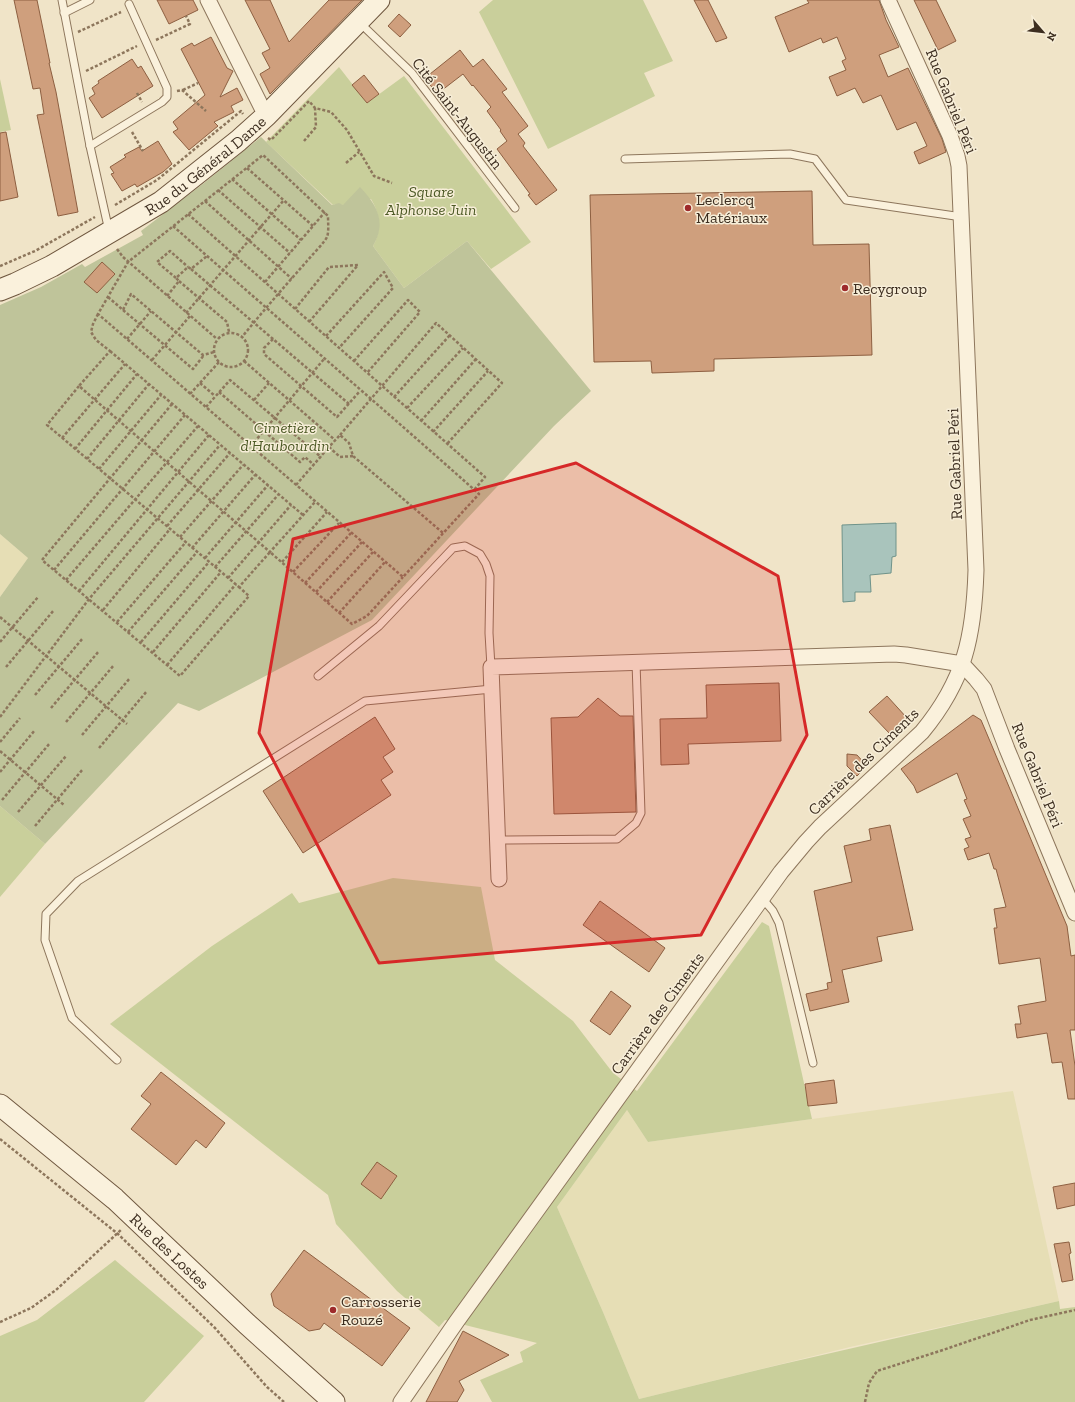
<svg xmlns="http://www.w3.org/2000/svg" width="1075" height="1402" font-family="'Zilla Slab',serif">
	<rect width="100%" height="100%" fill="#f0e4c8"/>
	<!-- farmland -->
	<g fill="#e6deb5">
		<polygon points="0,534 28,558 0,597"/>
		<polygon points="1013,1091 1059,1301 850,1347 639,1399 603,1312 557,1207 627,1110 648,1142"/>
	</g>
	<!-- green -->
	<g fill="#c9cf9b">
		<polygon points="493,0 643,0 673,61 644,73 655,96 548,149 479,12"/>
		<path d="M339 67 367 103 404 76 531 242 491 269 467 241 404 288 373 246C382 230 380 214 371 199L343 205 336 204 333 205 266 142Z"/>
		<polygon points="0,79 11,130 0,132"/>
		<polygon points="0,806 45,844 0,897"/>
		<polygon points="393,878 481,887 495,960 573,1021 613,1073 637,1091 762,922 769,926 812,1119 648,1142 627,1110 557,1207 603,1312 639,1399 783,1364 1059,1301 1060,1309 1075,1307 1075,1402 492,1402 480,1380 523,1362 520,1352 537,1343 445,1320 439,1327 397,1291 336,1224 328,1195 110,1024 212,946 292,893 299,903"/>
		<polygon points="115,1260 204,1336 144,1402 0,1402 0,1336 37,1320"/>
	</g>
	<!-- cemetery -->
	<path fill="#bfc49a" d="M261 137 332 205 339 203 343 205 360 187C377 205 387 222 373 246L404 288 467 241 591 391 554 426 372 620 199 711 178 703 45 844 0 806V597L28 558 0 534V305L41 287 82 264 85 267 143 235 141 231 204 183Z"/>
	<!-- water -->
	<polygon fill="#a9c4bc" stroke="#6f938a" points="896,523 896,556 892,557 891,573 870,575 871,592 855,592 855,601 843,602 842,525"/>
	<!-- building -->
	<g fill="#cf9f7d" stroke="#8d5f41">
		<polygon points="14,0 37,0 50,63 49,63 56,92 78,212 58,216 37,115 44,114 40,88 33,89"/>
		<polygon points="157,0 193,0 198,10 169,24"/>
		<polygon points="245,0 270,0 289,42 329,0 362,0 270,94 260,74 270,68 262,53 270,49"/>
		<polygon points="694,0 708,0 727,38 716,42"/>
		<polygon points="807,0 879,0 886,20 899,47 879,55 888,77 908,68 942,139 946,152 919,164 914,152 927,146 916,122 897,130 881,95 863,103 855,88 837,96 829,77 846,70 842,61 846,59 837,37 823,43 821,38 789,52 775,17 809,3"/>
		<polygon points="914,0 936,0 956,41 938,50"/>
		<polygon points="399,14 411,25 400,37 388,26"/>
		<polygon points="211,37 227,68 233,71 220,97 237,88 243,100 231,106 234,112 214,122 218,126 189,150 173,132 178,129 173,122 205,95 181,49 192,43 194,46"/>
		<polygon points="460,50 473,67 483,59 507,89 502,92 528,126 518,134 525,143 523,146 557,190 536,205 528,195 530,194 497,149 507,141 500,131 501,130 487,111 491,107 473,85 472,86 463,74 437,94 425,78"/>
		<polygon points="132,59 138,68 141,66 153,86 102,118 89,98 95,94 92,88 99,83 98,81"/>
		<polygon points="364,75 379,94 367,103 352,85"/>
		<polygon points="6,132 18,197 0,201 0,133"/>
		<polygon points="158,141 172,164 163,172 137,187 135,184 122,191 111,174 114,173 110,167 126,157 124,155 139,147 142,151"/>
		<polygon points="812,191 813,245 869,244 872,355 714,359 714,371 652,373 651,361 594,362 590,195"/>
		<polygon points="102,262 115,274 97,293 84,282"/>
		<polygon points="779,683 781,741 688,744 689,764 661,765 660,719 707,718 706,685"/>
		<polygon points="887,696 907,718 890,734 869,712"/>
		<polygon points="598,698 620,716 633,716 636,812 554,814 551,718 578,717"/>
		<polygon points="973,715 981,720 992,746 1067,926 1071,956 1075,955 1075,1030 1070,1030 1075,1066 1075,1099 1068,1099 1062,1062 1052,1063 1047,1033 1017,1038 1015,1024 1021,1024 1018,1006 1046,1001 1040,958 999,964 994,928 997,928 994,909 1006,907 996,869 994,869 989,853 968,860 964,849 969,847 965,839 971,837 963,819 971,816 964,800 967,799 957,773 917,793 914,786 901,769"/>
		<polygon points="375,717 395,749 383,757 393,772 381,780 391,795 303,853 263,791"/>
		<polygon points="847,754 857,755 867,766 857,776 847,766"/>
		<polygon points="890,825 913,930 877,937 882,961 842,970 849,1002 810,1011 806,994 828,989 827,983 832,982 814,891 852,882 844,846 871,840 869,829"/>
		<polygon points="600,901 665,948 649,972 583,925"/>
		<polygon points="611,991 631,1006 610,1035 590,1021"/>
		<polygon points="161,1072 225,1123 206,1148 196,1140 176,1165 131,1129 151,1104 141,1096"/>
		<polygon points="834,1080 837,1103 808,1106 805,1084"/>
		<polygon points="377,1162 397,1176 381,1199 361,1184"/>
		<polygon points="1075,1183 1075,1205 1057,1209 1053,1187"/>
		<polygon points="1069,1242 1071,1253 1069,1254 1073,1280 1062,1282 1054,1244"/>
		<polygon points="304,1250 410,1328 382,1366 324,1323 320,1329 309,1331 274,1306 271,1294"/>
		<polygon points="463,1331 509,1355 459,1381 464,1390 457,1402 426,1402"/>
	</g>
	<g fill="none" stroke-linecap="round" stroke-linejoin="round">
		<defs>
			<g id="lane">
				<polyline points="62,0 90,146 109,231"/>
				<polyline points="64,13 90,0"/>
				<polyline points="360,23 412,73 515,208"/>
				<polyline points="90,146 162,102 167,97 167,88 129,4"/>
				<polyline points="625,159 790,154 815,159 846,200 962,217"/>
				<polyline points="318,676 379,626 453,548 465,546 480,554 486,564 490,576 489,633 491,667"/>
				<polyline points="498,840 617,839 636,823 641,813 636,662"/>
				<polyline points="762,898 773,911 779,923 813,1063"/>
				<polyline points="117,1060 72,1018 45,940 46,914 78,881 365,701 492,689"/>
			</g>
			<g id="street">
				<polyline points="208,0 266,116"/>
				<polyline points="962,664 976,679 984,689 1007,749 1075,913"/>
				<polyline points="499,879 491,667 894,654 906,655 962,664"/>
				<path d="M401 1402 457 1321 781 872 806 842 820 827 922 732C965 680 974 636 976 570L959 166 957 156 950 136 888 0"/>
			</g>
			<g id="secondary">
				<path id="s1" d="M0 290 15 284 52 266 161 202 238 141 266 116 379 0"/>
				<path id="s2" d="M0 1105 115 1199 247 1324 334 1402"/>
			</g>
		</defs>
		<!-- lane casing -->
		<use href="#lane" stroke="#8d765c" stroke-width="9"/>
		<!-- street casing -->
		<use href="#street" stroke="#8d765c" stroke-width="17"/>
		<!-- secondary casing -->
		<use href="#secondary" stroke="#6f573f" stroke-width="23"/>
		<!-- path -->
		<g stroke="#8d765c" stroke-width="2.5" stroke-dasharray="3 2" stroke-linecap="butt">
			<polyline points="78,32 121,12"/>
			<polyline points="156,40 190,24 186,16"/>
			<polyline points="86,71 137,46"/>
			<polyline points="183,90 198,83"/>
			<polyline points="177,91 182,90 206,111"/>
			<polyline points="137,93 142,102"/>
			<polyline points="132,132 143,151"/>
			<polyline points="268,138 271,140 309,101 315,108"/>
			<polyline points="304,141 316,127 315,108 331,112 347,130 374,176 392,183"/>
			<polyline points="346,163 359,152"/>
			<polyline points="247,168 313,226"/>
			<polyline points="232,179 301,240"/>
			<polyline points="218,190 290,253"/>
			<polyline points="205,201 292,279"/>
			<polyline points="115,205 157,180 241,111 243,114"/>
			<polyline points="188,214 485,477 474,490"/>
			<path d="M173 226C275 316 378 404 479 494L403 577 98 314 128 262 263 155 328 216C328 222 329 232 327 237 325 242 311 256 307 261 285 286 263 311 242 337"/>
			<polyline points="117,249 123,257 217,339"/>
			<polyline points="0,266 35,251 95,217"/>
			<polyline points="191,269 273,339"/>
			<polyline points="176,278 157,262 170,251 188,267"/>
			<polyline points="179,281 227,322 229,332"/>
			<polyline points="265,282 325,212"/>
			<polyline points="167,296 179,281 176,278 188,267 191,269 207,256"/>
			<polyline points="108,297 123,310 131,294 203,355 214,352"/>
			<polyline points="295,309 329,267 358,265 309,322"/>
			<polyline points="123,310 193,369 204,355"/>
			<polyline points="186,313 284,200"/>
			<polyline points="98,314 93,324 91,332 96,340 110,351 79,386 270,552 315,502"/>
			<circle cx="231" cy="350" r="17"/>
			<polyline points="326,336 384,272 393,288 339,348"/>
			<polyline points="127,339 151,311"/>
			<polyline points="110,351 303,515"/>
			<polyline points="152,360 190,316"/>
			<polyline points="244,361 335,440"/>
			<polyline points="354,361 408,300 420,312 367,373"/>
			<polyline points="200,383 215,396"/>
			<polyline points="79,386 47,425 239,587 270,552 352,624 367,616 403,577"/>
			<polyline points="219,392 300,462 305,457 314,465"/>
			<polyline points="190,394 219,362"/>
			<polyline points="394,397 450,335"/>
			<polyline points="254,400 269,383"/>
			<polyline points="172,404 42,560 180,676 249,596 239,587"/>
			<polyline points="349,404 273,339 264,348 264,354 337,417 360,391"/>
			<polyline points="206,407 230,380 321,457"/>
			<polyline points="407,408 463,348"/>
			<polyline points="421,421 476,359"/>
			<polyline points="433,432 488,371"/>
			<polyline points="340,435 436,323 502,383 447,444"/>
			<polyline points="62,438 125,364"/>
			<polyline points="251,446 324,359"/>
			<polyline points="75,449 137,374"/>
			<polyline points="353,456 340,457 329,447 340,435 349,443 353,456 443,533"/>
			<polyline points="87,459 149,384"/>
			<polyline points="99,469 161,395"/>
			<polyline points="296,485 329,447"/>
			<polyline points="167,526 230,453"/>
			<polyline points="180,537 243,465"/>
			<polyline points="192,548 255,475"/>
			<polyline points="205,558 268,485"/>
			<polyline points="282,562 327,512"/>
			<polyline points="215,567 278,495"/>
			<polyline points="54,570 185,415"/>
			<polyline points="293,572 339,523"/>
			<polyline points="228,578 291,505"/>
			<polyline points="66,580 198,426"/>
			<polyline points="305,583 351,533"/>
			<polyline points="79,591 209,435"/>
			<polyline points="316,592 362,542"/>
			<polyline points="327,602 373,552"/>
			<polyline points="103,610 170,529"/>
			<polyline points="339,613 385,562"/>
			<polyline points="0,617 127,724"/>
			<polyline points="117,622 186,542"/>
			<polyline points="128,632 197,552"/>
			<polyline points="0,642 38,597"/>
			<polyline points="141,642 209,562"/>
			<polyline points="153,652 221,572"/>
			<polyline points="167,665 236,584"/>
			<polyline points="6,667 54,610"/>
			<polyline points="35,695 83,638"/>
			<polyline points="51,708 99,651"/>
			<polyline points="0,717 89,599 220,445"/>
			<polyline points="66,722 114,665"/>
			<polyline points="82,735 130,678"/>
			<polyline points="0,742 20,718"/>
			<polyline points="99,748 147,691"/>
			<polyline points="0,751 64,805"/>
			<polyline points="0,772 35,730"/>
			<polyline points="2,800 50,743"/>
			<polyline points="18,812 66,756"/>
			<polyline points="35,826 83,769"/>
			<polyline points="0,1139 118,1234 215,1328 267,1387 284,1402"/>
			<polyline points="0,1322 31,1308 56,1290 122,1229"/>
			<polyline points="865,1402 869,1383 877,1371 943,1350 1030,1320 1075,1310"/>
		</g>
		<!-- lane -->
		<use href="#lane" stroke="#faf1dc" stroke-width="7"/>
		<!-- street -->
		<use href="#street" stroke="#faf1dc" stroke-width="15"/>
		<!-- secondary -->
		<use href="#secondary" stroke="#faf1dc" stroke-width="21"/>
	</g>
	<!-- marked area -->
	<path fill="#d62828" fill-opacity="0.2" stroke="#d62828" stroke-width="3" stroke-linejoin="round" d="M576 463 778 576 807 735 701 935 379 963 259 733 293 539Z"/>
	<!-- markers -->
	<g fill="#9e2a2b" stroke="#f7eed8" stroke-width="1.5">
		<circle cx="688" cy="208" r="4"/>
		<circle cx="845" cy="288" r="4"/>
		<circle cx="333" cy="1310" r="4"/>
	</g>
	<g text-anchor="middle" stroke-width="3" stroke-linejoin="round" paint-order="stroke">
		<!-- street labels -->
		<g font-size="16" fill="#3d2e20" stroke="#f7eed8">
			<text transform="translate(952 101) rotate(68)" y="6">Rue Gabriel Péri</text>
			<text transform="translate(458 113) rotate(52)" y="6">Cité Saint-Augustin</text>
			<text dy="6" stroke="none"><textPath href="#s1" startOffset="241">Rue du Général Dame</textPath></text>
			<text transform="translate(954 464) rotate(-92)" y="6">Rue Gabriel Péri</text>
			<text transform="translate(863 761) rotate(-44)" y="6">Carrière des Ciments</text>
			<text transform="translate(1038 775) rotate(68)" y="6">Rue Gabriel Péri</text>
			<text transform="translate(657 1013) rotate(-54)" y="6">Carrière des Ciments</text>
			<text dy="6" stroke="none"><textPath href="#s2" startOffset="224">Rue des Lostes</textPath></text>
		</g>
		<!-- park labels -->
		<g font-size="16" font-style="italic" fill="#4d5a26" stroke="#f7eed8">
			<text x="431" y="197">Square<tspan x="431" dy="18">Alphonse Juin</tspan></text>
			<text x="285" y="433">Cimetière<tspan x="285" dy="18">d'Haubourdin</tspan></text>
		</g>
		<!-- poi labels -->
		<g font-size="16" fill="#3d2e20" stroke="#f7eed8" text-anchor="start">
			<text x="696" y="205">Leclercq<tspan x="696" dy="18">Matériaux</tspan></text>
			<text x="853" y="294">Recygroup</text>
			<text x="341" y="1307">Carrosserie<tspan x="341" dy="18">Rouzé</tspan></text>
		</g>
	</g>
	<!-- north arrow -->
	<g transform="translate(1043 32) rotate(118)" stroke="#f7eed8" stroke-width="3" paint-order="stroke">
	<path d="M0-3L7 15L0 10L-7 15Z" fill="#3d2e20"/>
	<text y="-6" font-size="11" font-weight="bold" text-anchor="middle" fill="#3d2e20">N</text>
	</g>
</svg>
